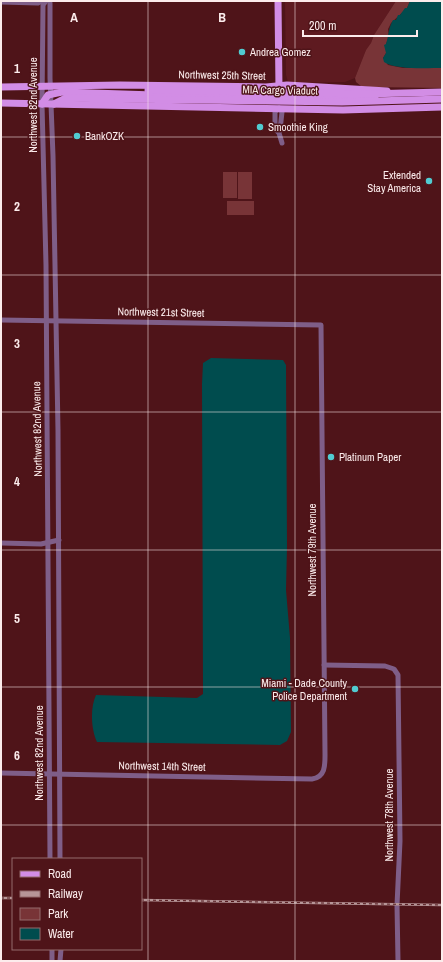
<svg xmlns="http://www.w3.org/2000/svg" width="443" height="962" font-family="'Archivo Narrow',sans-serif">
	<rect width="100%" height="100%" fill="#4f1419"/>
	<!-- built -->
	<polygon fill="#5e1a20" points="285,1 396,1 374,35 371,43 366,50 355,78 345,82 292,83 288,82 286,75"/>
	<!-- green -->
	<g fill="#783437">
		<polygon points="396,1 410,1 407,8 391,23 388,29 389,36 386,44 386,53 383,58 388,65 403,68 442,68 442,88 369,87 361,86 356,82 355,78 366,50 371,43 374,35"/>
		<rect x="223" y="172" width="14" height="26"/>
		<rect x="238" y="172" width="14" height="27"/>
		<rect x="227" y="201" width="27" height="14"/>
	</g>
	<!-- water -->
	<g fill="#004c4e">
		<path d="M410 1H442V68C427 68 395 70 384 62L383 58 386 53 384 45 386 44C389 35 388 29 393 20H396L398 15H400L405 8H407Z"/>
		<path d="M211 358 283 360 286 365 287 546 286 590 290 638 291 732 287 741 280 745 97 742C91 729 90 708 96 695L197 698 203 694 202 384 203 363Z"/>
	</g>
	<g fill="none" stroke-linecap="round" stroke-linejoin="round">
		<!-- minor -->
		<g stroke="#7f5e88" stroke-width="5">
			<polyline points="46,1 43,5 42,104 46,265 50,859"/>
			<polyline points="49,1 50,3 50,78 53,156 58,430 60,859"/>
			<polyline points="1,2 38,3 42,1"/>
			<polyline points="279,133 280,130 282,112 279,108 275,112 275,129 279,133 282,143"/>
			<path d="M1 320 321 325 325 753C325 764 326 777 312 779L1 773"/>
			<polyline points="1,543 41,544 59,540"/>
			<polyline points="324,665 385,666 394,669 398,675 400,841 397,905 398,961"/>
			<polyline points="52,949 52,961"/>
			<polyline points="60,961 61,949"/>
		</g>
		<!-- major -->
		<g stroke="#d28de5" stroke-width="7">
			<polyline points="278,1 279,90"/>
			<polyline points="1,87 120,85 266,87 287,85 387,91"/>
			<polyline points="1,103 343,110 442,107"/>
			<polyline points="42,104 48,95 62,92 154,95 375,97"/>
			<polyline points="54,104 66,98 118,99"/>
		</g>
		<defs>
			<g id="rail">
				<polyline points="1,898 13,898"/>
				<polyline points="141,900 442,905"/>
			</g>
		</defs>
		<!-- rail casing -->
		<use href="#rail" stroke="#b79698" stroke-width="2.5"/>
		<!-- rail -->
		<use href="#rail" stroke="#4f1419" stroke-width="1" stroke-dasharray="3" stroke-linecap="butt"/>
		<!-- major-bridge -->
		<g stroke="#d28de5" stroke-width="7">
			<polyline points="148,90 366,94 442,92"/>
			<polyline points="118,99 342,102 442,99"/>
		</g>
	</g>
	<!-- grid -->
	<path fill="none" stroke="#fcecec" stroke-width="1" stroke-opacity="0.55" d="M148 1V961M295 1V961M1 137H442M1 275H442M1 412H442M1 550H442M1 687H442M1 825H442"/>
	<!-- markers -->
	<g fill="#51ccd1" stroke="#4f1419" stroke-width="1.5">
		<circle cx="242" cy="52" r="4"/>
		<circle cx="260" cy="127" r="4"/>
		<circle cx="77" cy="136" r="4"/>
		<circle cx="429" cy="181" r="4"/>
		<circle cx="331" cy="457" r="4"/>
		<circle cx="355" cy="689" r="4"/>
	</g>
	<g text-anchor="middle" stroke-width="3" stroke-linejoin="round" paint-order="stroke">
		<!-- poi labels -->
		<g font-size="11" fill="#fcecec" stroke="#4f1419" text-anchor="start">
			<text x="250" y="56">Andrea Gomez</text>
			<text x="268" y="131">Smoothie King</text>
			<text x="85" y="140">BankOZK</text>
			<text x="421" y="179" text-anchor="end">Extended<tspan x="421" dy="13">Stay America</tspan></text>
			<text x="339" y="461">Platinum Paper</text>
			<text x="347" y="687" text-anchor="end">Miami - Dade County<tspan x="347" dy="13">Police Department</tspan></text>
		</g>
		<!-- street labels -->
		<g font-size="11" fill="#fcecec" stroke="#4f1419">
			<text transform="translate(222 75) rotate(1)" y="4">Northwest 25th Street</text>
			<text transform="translate(280 90) rotate(1)" y="4">MIA Cargo Viaduct</text>
			<text transform="translate(33 105) rotate(-90)" y="4">Northwest 82nd Avenue</text>
			<text transform="translate(161 312) rotate(1)" y="4">Northwest 21st Street</text>
			<text transform="translate(37 429) rotate(-91)" y="4">Northwest 82nd Avenue</text>
			<text transform="translate(312 550) rotate(-90)" y="4">Northwest 79th Avenue</text>
			<text transform="translate(39 753) rotate(-90)" y="4">Northwest 82nd Avenue</text>
			<text transform="translate(162 766) rotate(1)" y="4">Northwest 14th Street</text>
			<text transform="translate(389 815) rotate(-90)" y="4">Northwest 78th Avenue</text>
		</g>
	</g>
	<g font-size="13" text-anchor="middle" font-weight="bold" fill="#fcecec" stroke="#4f1419" stroke-width="3" stroke-linejoin="round" paint-order="stroke">
		<text x="74" y="22">A</text>
		<text x="222" y="22">B</text>
		<text x="17" y="73">1</text>
		<text x="17" y="211">2</text>
		<text x="17" y="348">3</text>
		<text x="17" y="486">4</text>
		<text x="17" y="623">5</text>
		<text x="17" y="760">6</text>
	</g>
	<!-- border -->
	<rect width="443" height="962" fill="none" stroke="#fcecec" stroke-width="4"/>
	<!-- legend -->
	<rect x="12" y="858" width="130" height="92" fill="#4f1419" stroke="#946a6d"/>
	<rect x="20" y="871" width="20" height="6" fill="#d28de5" stroke="#946a6d"/>
	<text x="48" y="878" font-size="12" fill="#fcecec">Road</text>
	<rect x="20" y="891" width="20" height="6" fill="#b79698" stroke="#946a6d"/>
	<text x="48" y="898" font-size="12" fill="#fcecec">Railway</text>
	<rect x="20" y="908" width="20" height="12" fill="#783437" stroke="#946a6d"/>
	<text x="48" y="918" font-size="12" fill="#fcecec">Park</text>
	<rect x="20" y="928" width="20" height="12" fill="#004c4e" stroke="#946a6d"/>
	<text x="48" y="938" font-size="12" fill="#fcecec">Water</text>
	<!-- scale -->
	<path d="M303 30v6h114v-6" fill="none" stroke="#fcecec" stroke-width="2"/>
	<text x="309" y="30" font-size="12" fill="#fcecec" stroke="#4f1419" stroke-width="3" paint-order="stroke">200 m</text>
</svg>
